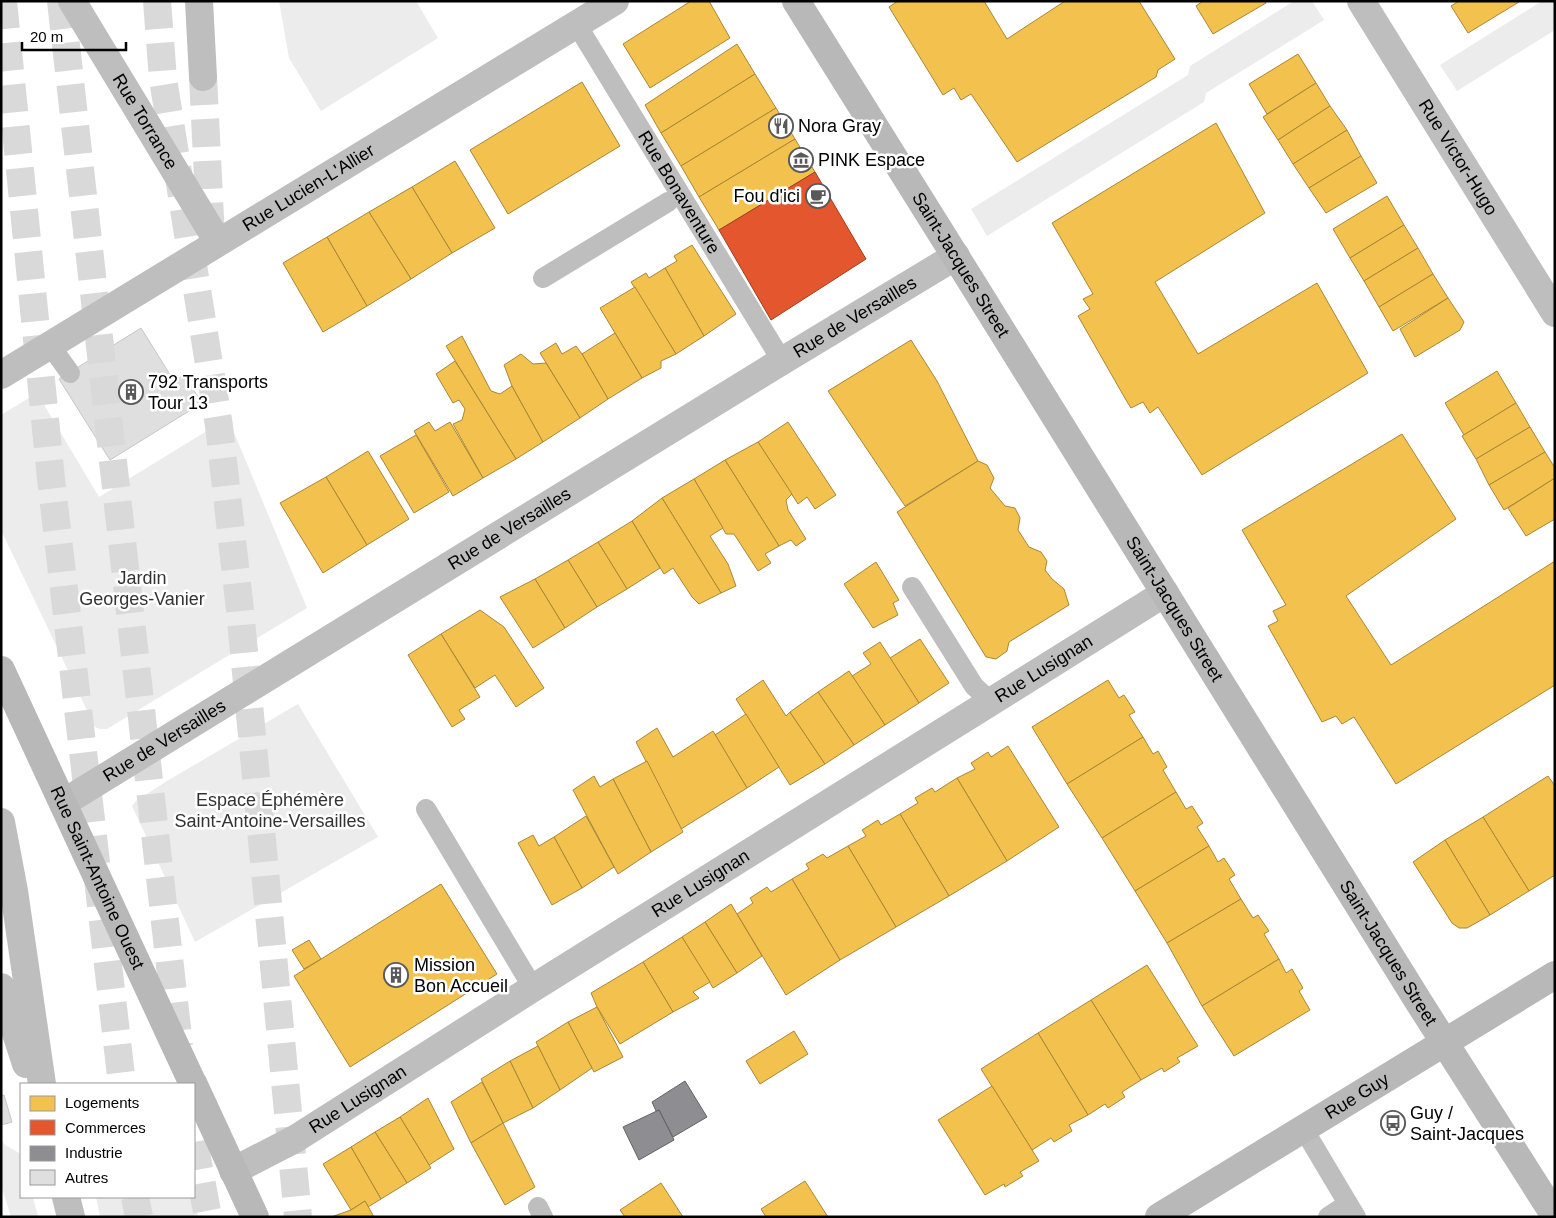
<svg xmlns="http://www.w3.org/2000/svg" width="1556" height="1218" font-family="Arial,sans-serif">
	<rect width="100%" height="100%" fill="#fff"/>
	<!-- green -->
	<g fill="#ececec">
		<polygon points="279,1 416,1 438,38 321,111 289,58"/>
		<polygon points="1294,1 1312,1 1324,20 1206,93 1204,102 987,236 971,209 1188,75 1190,66"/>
		<polygon points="1542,1 1555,1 1555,30 1457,91 1440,65"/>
		<polygon points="37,393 99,497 228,418 307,608 107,729 100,729 95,727 1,530 1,415"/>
		<polygon points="298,704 378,837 195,942 132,806 136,801 167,781"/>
		<polygon points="1,1139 5,1145 21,1154 21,1197 33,1197 38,1217 11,1217 1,1185"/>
		<polygon points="96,1197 191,1197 196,1207 198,1217 100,1217"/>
	</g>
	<!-- homes -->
	<g fill="#f2c14e" stroke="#a98737">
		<polygon points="691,1 709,1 730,38 650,88 623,44"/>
		<polygon points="898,1 984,1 1007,39 1065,1 1139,1 1175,59 1158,70 1156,77 1017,162 971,94 961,100 954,88 943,95 889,7"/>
		<polygon points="1203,1 1265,1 1266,3 1213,34 1196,6"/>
		<polygon points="1459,1 1519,1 1519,2 1468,33 1451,6"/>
		<polygon points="737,44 755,74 661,133 645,105"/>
		<polygon points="1298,54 1316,83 1267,114 1249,84"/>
		<polygon points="755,74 776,108 681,166 661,133"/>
		<polygon points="582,82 620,146 508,214 470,150"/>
		<polygon points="1316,83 1330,106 1278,140 1263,117"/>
		<polygon points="1330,106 1347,130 1293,164 1278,140"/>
		<polygon points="776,108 795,139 699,197 681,166"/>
		<polygon points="1216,123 1265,213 1155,282 1198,354 1317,283 1368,373 1202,475 1158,407 1150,413 1143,402 1131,408 1126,400 1078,316 1090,309 1083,299 1093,294 1052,223"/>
		<polygon points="1347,130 1361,156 1309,188 1293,164"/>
		<polygon points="795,139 815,172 719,230 699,197"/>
		<polygon points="1361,156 1377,183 1326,213 1309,188"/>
		<polygon points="455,161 495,228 452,253 412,187"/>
		<polygon points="412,187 452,253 411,279 369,212"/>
		<polygon points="1387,196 1404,225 1350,258 1333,229"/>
		<polygon points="369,212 411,279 367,306 327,237"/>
		<polygon points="1404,225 1418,248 1364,281 1350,258"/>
		<polygon points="327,237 367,306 323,332 283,263"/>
		<polygon points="692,245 736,314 704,336 665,268 677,261 674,256"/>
		<polygon points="1418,248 1433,274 1379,307 1364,281"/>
		<polygon points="665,268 704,336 676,354 631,282 646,273 649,278"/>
		<polygon points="1433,274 1448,298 1393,331 1379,307"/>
		<polygon points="635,287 676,354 661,361 661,368 642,378 600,308"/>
		<polygon points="1448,298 1464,322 1460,330 1415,357 1400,329"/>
		<polygon points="615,333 642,378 608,399 582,354"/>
		<polygon points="462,336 491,391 500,394 512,386 543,442 516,459 446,346"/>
		<polygon points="911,340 937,381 978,461 905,506 828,391"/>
		<polygon points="556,343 562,354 576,346 582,354 608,399 580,418 540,353"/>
		<polygon points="521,354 533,364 546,363 580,418 543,442 512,386 504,365"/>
		<polygon points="455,361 516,459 483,478 453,424 462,420 465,409 459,400 453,403 436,374"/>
		<polygon points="1497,371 1516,403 1464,435 1445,403"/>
		<polygon points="1516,403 1530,427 1476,459 1462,436"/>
		<polygon points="429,422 435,431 450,422 483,478 453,496 414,431"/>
		<polygon points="788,422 836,495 815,509 807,497 798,504 758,442"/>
		<polygon points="1530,427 1545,452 1489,485 1476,459"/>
		<polygon points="1402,434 1456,519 1346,596 1391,665 1555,561 1555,685 1396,784 1354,717 1342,724 1336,716 1322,722 1268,626 1278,621 1273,611 1286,605 1242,530"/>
		<polygon points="416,435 449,492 414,513 380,456"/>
		<polygon points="758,442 792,494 786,500 788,510 806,539 796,546 791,540 779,546 725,460"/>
		<polygon points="368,451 409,519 367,545 326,477"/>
		<polygon points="1545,452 1555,468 1555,478 1504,510 1489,485"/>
		<polygon points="725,460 779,546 765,554 771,563 758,571 734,534 726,534 694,479"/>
		<polygon points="978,461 987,465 994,478 990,488 1005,506 1015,508 1020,518 1018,530 1029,547 1041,552 1047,561 1045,570 1052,579 1064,589 1069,605 1009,642 1007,651 996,659 986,657 897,512"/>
		<polygon points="326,477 367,545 323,573 280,503"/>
		<polygon points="1555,478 1555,519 1526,536 1508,508"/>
		<polygon points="694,479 723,528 710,536 728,564 736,586 721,593 662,498"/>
		<polygon points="662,498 721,593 699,604 692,597 673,568 664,574 632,521"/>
		<polygon points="632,521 660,568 627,589 598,542"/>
		<polygon points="598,542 627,589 597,607 568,560"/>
		<polygon points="568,560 597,607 565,628 535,579"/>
		<polygon points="876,562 899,600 893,603 898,615 873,628 844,584"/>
		<polygon points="535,579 565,628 533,648 500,597"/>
		<polygon points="480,610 504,627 544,688 516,707 495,675 475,688 441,634"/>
		<polygon points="441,634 480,697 459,710 465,719 452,727 408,655"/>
		<polygon points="920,639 949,683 919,703 890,658"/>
		<polygon points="880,642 919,703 885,725 852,676 871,664 863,653"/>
		<polygon points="849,671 885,725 854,745 818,692"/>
		<polygon points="763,680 786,716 790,712 825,764 790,785 736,699"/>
		<polygon points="1108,680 1119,698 1124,695 1135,712 1129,715 1143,737 1067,784 1032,727"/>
		<polygon points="818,692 854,745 825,764 790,712"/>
		<polygon points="746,714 779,767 747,788 715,735"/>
		<polygon points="657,728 673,757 713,731 747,788 681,829 636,742"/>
		<polygon points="1143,737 1153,754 1158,751 1167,767 1163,770 1176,792 1102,838 1067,784"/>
		<polygon points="1008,746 1059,827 1007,861 957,778 975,769 971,763 988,752 991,757"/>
		<polygon points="647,761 683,832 651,852 613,779"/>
		<polygon points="594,776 600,787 613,779 651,852 618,874 573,790"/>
		<polygon points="1548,776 1555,786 1555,875 1529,891 1483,817"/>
		<polygon points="957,778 1007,861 949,896 900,814 918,803 915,798 932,788 935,792"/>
		<polygon points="1176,792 1186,809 1192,806 1203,823 1197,827 1209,846 1135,891 1102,838"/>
		<polygon points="900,814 949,896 896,927 848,846 866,836 862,830 878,820 881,825"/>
		<polygon points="586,816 614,867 582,888 554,837"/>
		<polygon points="1483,817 1529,891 1490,915 1445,840"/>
		<polygon points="533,835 539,846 554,837 582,888 552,905 518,843"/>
		<polygon points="1445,840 1490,915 1467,928 1459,928 1452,923 1413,862"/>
		<polygon points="848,846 896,927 840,960 792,879 809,869 806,864 823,854 827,858"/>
		<polygon points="1209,846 1218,862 1224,858 1235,875 1229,879 1241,899 1167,943 1135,891"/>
		<polygon points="792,879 840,960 786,995 737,914 753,903 750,898 767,887 771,892"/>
		<polygon points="441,884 497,974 350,1067 294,976"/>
		<polygon points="1241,899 1253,918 1258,915 1269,931 1264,934 1279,959 1202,1006 1167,943"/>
		<polygon points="731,904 762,956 737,973 705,922"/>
		<polygon points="705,922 737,973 713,988 682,937"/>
		<polygon points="682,937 710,982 693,992 699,998 673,1012 643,962"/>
		<polygon points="309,940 321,959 304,969 292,950"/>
		<polygon points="1279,959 1286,973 1292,969 1303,988 1299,991 1310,1010 1234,1056 1202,1006"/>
		<polygon points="643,962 673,1012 620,1044 597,1007 591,993"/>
		<polygon points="1147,965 1198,1046 1177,1058 1180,1062 1164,1072 1162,1068 1141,1080 1091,1000"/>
		<polygon points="1091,1000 1141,1080 1122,1092 1125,1097 1108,1108 1105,1104 1088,1115 1038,1033"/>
		<polygon points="597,1007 623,1057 594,1072 568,1022"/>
		<polygon points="568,1022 592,1068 560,1090 536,1042"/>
		<polygon points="794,1031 808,1054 760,1084 746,1061"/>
		<polygon points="1038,1033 1088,1115 1069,1125 1072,1131 1054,1142 1051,1138 1032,1150 981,1069"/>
		<polygon points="538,1046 560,1090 533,1108 510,1061"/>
		<polygon points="510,1061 533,1108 503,1123 481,1079"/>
		<polygon points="482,1082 503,1123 471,1143 451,1102"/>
		<polygon points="992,1086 1039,1161 1020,1172 1023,1176 1005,1187 1004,1184 985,1195 938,1120"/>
		<polygon points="428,1098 454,1149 429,1165 400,1117"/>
		<polygon points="400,1117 431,1168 407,1183 375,1132"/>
		<polygon points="503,1123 535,1187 505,1205 471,1143"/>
		<polygon points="375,1132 407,1183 381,1199 351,1147"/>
		<polygon points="351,1147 381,1199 368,1207 365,1201 351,1210 323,1164"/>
		<polygon points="805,1181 828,1217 766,1217 761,1209"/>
		<polygon points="661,1183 683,1217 625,1217 620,1210"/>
		<polygon points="365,1201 374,1217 331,1217 351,1210"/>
	</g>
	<!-- shops -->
	<polygon fill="#e4572e" stroke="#a03d20" points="815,172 866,259 771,320 719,230"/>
	<!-- industry -->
	<g fill="#8d8d92" stroke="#636366">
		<polygon points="685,1081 707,1117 673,1137 659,1110 656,1111 652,1102"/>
		<polygon points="659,1110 674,1140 639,1160 623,1127"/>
	</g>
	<!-- building -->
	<g fill="#dfdfdf" stroke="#c7c7c7">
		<polygon points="141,328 174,381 184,375 202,403 110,460 59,379"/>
		<polygon points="4,1095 12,1122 1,1125 1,1096"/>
	</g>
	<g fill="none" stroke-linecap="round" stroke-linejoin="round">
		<!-- trunk-tunnel -->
		<g stroke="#d9d9d9" stroke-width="28" stroke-dasharray="28 14" stroke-linecap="butt">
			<polyline points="3,1 51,479 122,1084"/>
			<polyline points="61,1 179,1046"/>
			<polyline points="157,1 163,79 219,426 240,610 298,1217"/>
			<polyline points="203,77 211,238"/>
			<polyline points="194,1142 208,1217"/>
			<polyline points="135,1197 139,1217"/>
		</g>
		<!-- service -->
		<g stroke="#bebebe" stroke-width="20">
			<path id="s1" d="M577 25 782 361"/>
			<polyline points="543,278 668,202"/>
			<polyline points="50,345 70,373"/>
			<polyline points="912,587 974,686 991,702"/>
			<polyline points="426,809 533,988"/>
			<polyline points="1303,1128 1356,1217"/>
			<polyline points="538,1207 543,1217"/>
			<polyline points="1328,1217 1348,1204"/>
		</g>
		<!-- minor -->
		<g stroke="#bebebe" stroke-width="28">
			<path id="s2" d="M72 1 218 242"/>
			<path id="s3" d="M1361 1 1555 313"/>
			<path id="s4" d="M63 803 782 361 956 256"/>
			<path id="s5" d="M233 1171 295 1139 533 988 1165 593"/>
		</g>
		<!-- tertiary -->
		<path stroke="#bebebe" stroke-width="28" id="s6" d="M1 375 615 1"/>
		<!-- secondary -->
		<g stroke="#b8b8b8" stroke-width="28">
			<path id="s7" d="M796 1 971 281 1420 1004 1555 1216"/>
			<path id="s8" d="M1 670 193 1084"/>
			<polyline points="194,1085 255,1217"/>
			<path id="s9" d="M1159 1217 1555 975"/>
		</g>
		<!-- trunk -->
		<g stroke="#bebebe" stroke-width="28">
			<polyline points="199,1 203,77"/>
			<polyline points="1,822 14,891 42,1084"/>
			<polyline points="1,987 26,1064"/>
			<polyline points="66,1197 71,1217"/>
		</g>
	</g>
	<!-- icons -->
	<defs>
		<symbol id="restaurant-ring" viewBox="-11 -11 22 22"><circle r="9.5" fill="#fff" stroke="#595959" stroke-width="1.5"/><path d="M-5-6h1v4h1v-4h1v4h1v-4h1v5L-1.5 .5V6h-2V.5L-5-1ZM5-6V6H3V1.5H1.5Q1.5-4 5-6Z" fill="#595959"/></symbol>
		<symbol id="museum-ring" viewBox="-11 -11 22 22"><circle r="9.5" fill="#fff" stroke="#595959" stroke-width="1.5"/><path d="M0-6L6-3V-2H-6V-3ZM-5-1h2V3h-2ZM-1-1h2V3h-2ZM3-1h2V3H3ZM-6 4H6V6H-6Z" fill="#595959"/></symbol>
		<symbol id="cafe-ring" viewBox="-11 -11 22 22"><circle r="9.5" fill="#fff" stroke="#595959" stroke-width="1.5"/><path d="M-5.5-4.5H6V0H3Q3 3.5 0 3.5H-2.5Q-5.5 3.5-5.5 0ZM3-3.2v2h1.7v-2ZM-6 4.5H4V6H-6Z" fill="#595959"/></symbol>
		<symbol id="building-ring" viewBox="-11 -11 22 22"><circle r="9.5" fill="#fff" stroke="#595959" stroke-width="1.5"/><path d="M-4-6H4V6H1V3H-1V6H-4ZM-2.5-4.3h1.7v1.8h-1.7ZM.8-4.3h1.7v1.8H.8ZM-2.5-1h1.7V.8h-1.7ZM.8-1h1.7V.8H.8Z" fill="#595959"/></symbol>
		<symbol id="bus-ring" viewBox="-11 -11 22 22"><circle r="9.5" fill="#fff" stroke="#595959" stroke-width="1.5"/><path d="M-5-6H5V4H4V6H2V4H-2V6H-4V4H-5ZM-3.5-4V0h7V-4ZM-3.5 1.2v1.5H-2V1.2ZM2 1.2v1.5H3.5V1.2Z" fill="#595959"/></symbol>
	</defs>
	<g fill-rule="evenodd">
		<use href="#restaurant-ring" x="767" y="112" width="28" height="28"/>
		<use href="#museum-ring" x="787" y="146" width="28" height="28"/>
		<use href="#cafe-ring" x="804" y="182" width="28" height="28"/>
		<use href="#building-ring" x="117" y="378" width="28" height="28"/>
		<use href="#building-ring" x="382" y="961" width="28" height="28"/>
		<use href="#bus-ring" x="1379" y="1109" width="28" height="28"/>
	</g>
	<g text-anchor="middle" stroke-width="5" stroke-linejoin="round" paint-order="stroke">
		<!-- street labels -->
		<g font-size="18" fill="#000" stroke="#fff">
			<text dy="6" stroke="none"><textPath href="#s2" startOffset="141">Rue Torrance</textPath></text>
			<text dy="6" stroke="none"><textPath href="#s3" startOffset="184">Rue Victor-Hugo</textPath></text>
			<text dy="6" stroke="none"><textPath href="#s6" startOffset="360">Rue Lucien-L'Allier</textPath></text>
			<text dy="6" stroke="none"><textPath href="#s1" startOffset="196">Rue Bonaventure</textPath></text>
			<text dy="6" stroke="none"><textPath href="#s7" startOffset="311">Saint-Jacques Street</textPath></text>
			<text dy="6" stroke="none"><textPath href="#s4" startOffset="929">Rue de Versailles</textPath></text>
			<text dy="6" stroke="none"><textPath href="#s4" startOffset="524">Rue de Versailles</textPath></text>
			<text dy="6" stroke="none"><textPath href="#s7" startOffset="716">Saint-Jacques Street</textPath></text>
			<text dy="6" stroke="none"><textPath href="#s5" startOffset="954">Rue Lusignan</textPath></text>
			<text dy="6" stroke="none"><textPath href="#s4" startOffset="119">Rue de Versailles</textPath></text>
			<text dy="6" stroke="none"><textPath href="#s8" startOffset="229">Rue Saint-Antoine Ouest</textPath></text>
			<text dy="6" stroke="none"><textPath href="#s5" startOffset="549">Rue Lusignan</textPath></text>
			<text dy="6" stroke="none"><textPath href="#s7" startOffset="1121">Saint-Jacques Street</textPath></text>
			<text dy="6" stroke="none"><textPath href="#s9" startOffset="232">Rue Guy</textPath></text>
			<text dy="6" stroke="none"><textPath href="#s5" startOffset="144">Rue Lusignan</textPath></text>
		</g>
		<!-- poi labels -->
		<g font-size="18" fill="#000" stroke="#fff" text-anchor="start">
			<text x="798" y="132">Nora Gray</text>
			<text x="818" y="166">PINK Espace</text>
			<text x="800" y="202" text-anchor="end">Fou d'ici</text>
			<text x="148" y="388">792 Transports<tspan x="148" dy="21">Tour 13</tspan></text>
			<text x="414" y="971">Mission<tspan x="414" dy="21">Bon Accueil</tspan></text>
			<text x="1410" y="1119">Guy /<tspan x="1410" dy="21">Saint-Jacques</tspan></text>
		</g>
		<!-- park labels -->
		<g font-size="18" fill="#333" stroke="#fff">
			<text x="142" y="584">Jardin<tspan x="142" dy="21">Georges-Vanier</tspan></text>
			<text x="270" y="806">Espace Éphémère<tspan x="270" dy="21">Saint-Antoine-Versailles</tspan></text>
		</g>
	</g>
	<!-- border -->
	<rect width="1556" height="1218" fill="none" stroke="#000000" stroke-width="5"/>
	<!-- legend -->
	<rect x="20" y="1083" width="175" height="115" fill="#ffffff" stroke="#999999"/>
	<rect x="30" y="1096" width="25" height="15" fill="#f2c14e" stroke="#999999"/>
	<text x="65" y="1108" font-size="15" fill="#000000">Logements</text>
	<rect x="30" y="1120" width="25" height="15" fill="#e4572e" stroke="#999999"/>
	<text x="65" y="1133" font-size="15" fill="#000000">Commerces</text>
	<rect x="30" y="1146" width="25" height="15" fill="#8d8d92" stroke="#999999"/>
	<text x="65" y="1158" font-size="15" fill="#000000">Industrie</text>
	<rect x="30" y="1170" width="25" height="15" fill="#dfdfdf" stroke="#999999"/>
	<text x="65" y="1183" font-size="15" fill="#000000">Autres</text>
	<!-- scale -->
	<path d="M22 42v8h104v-8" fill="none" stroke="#000000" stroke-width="2.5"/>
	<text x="30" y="42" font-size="15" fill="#000000" stroke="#ffffff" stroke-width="4" paint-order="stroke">20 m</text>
</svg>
